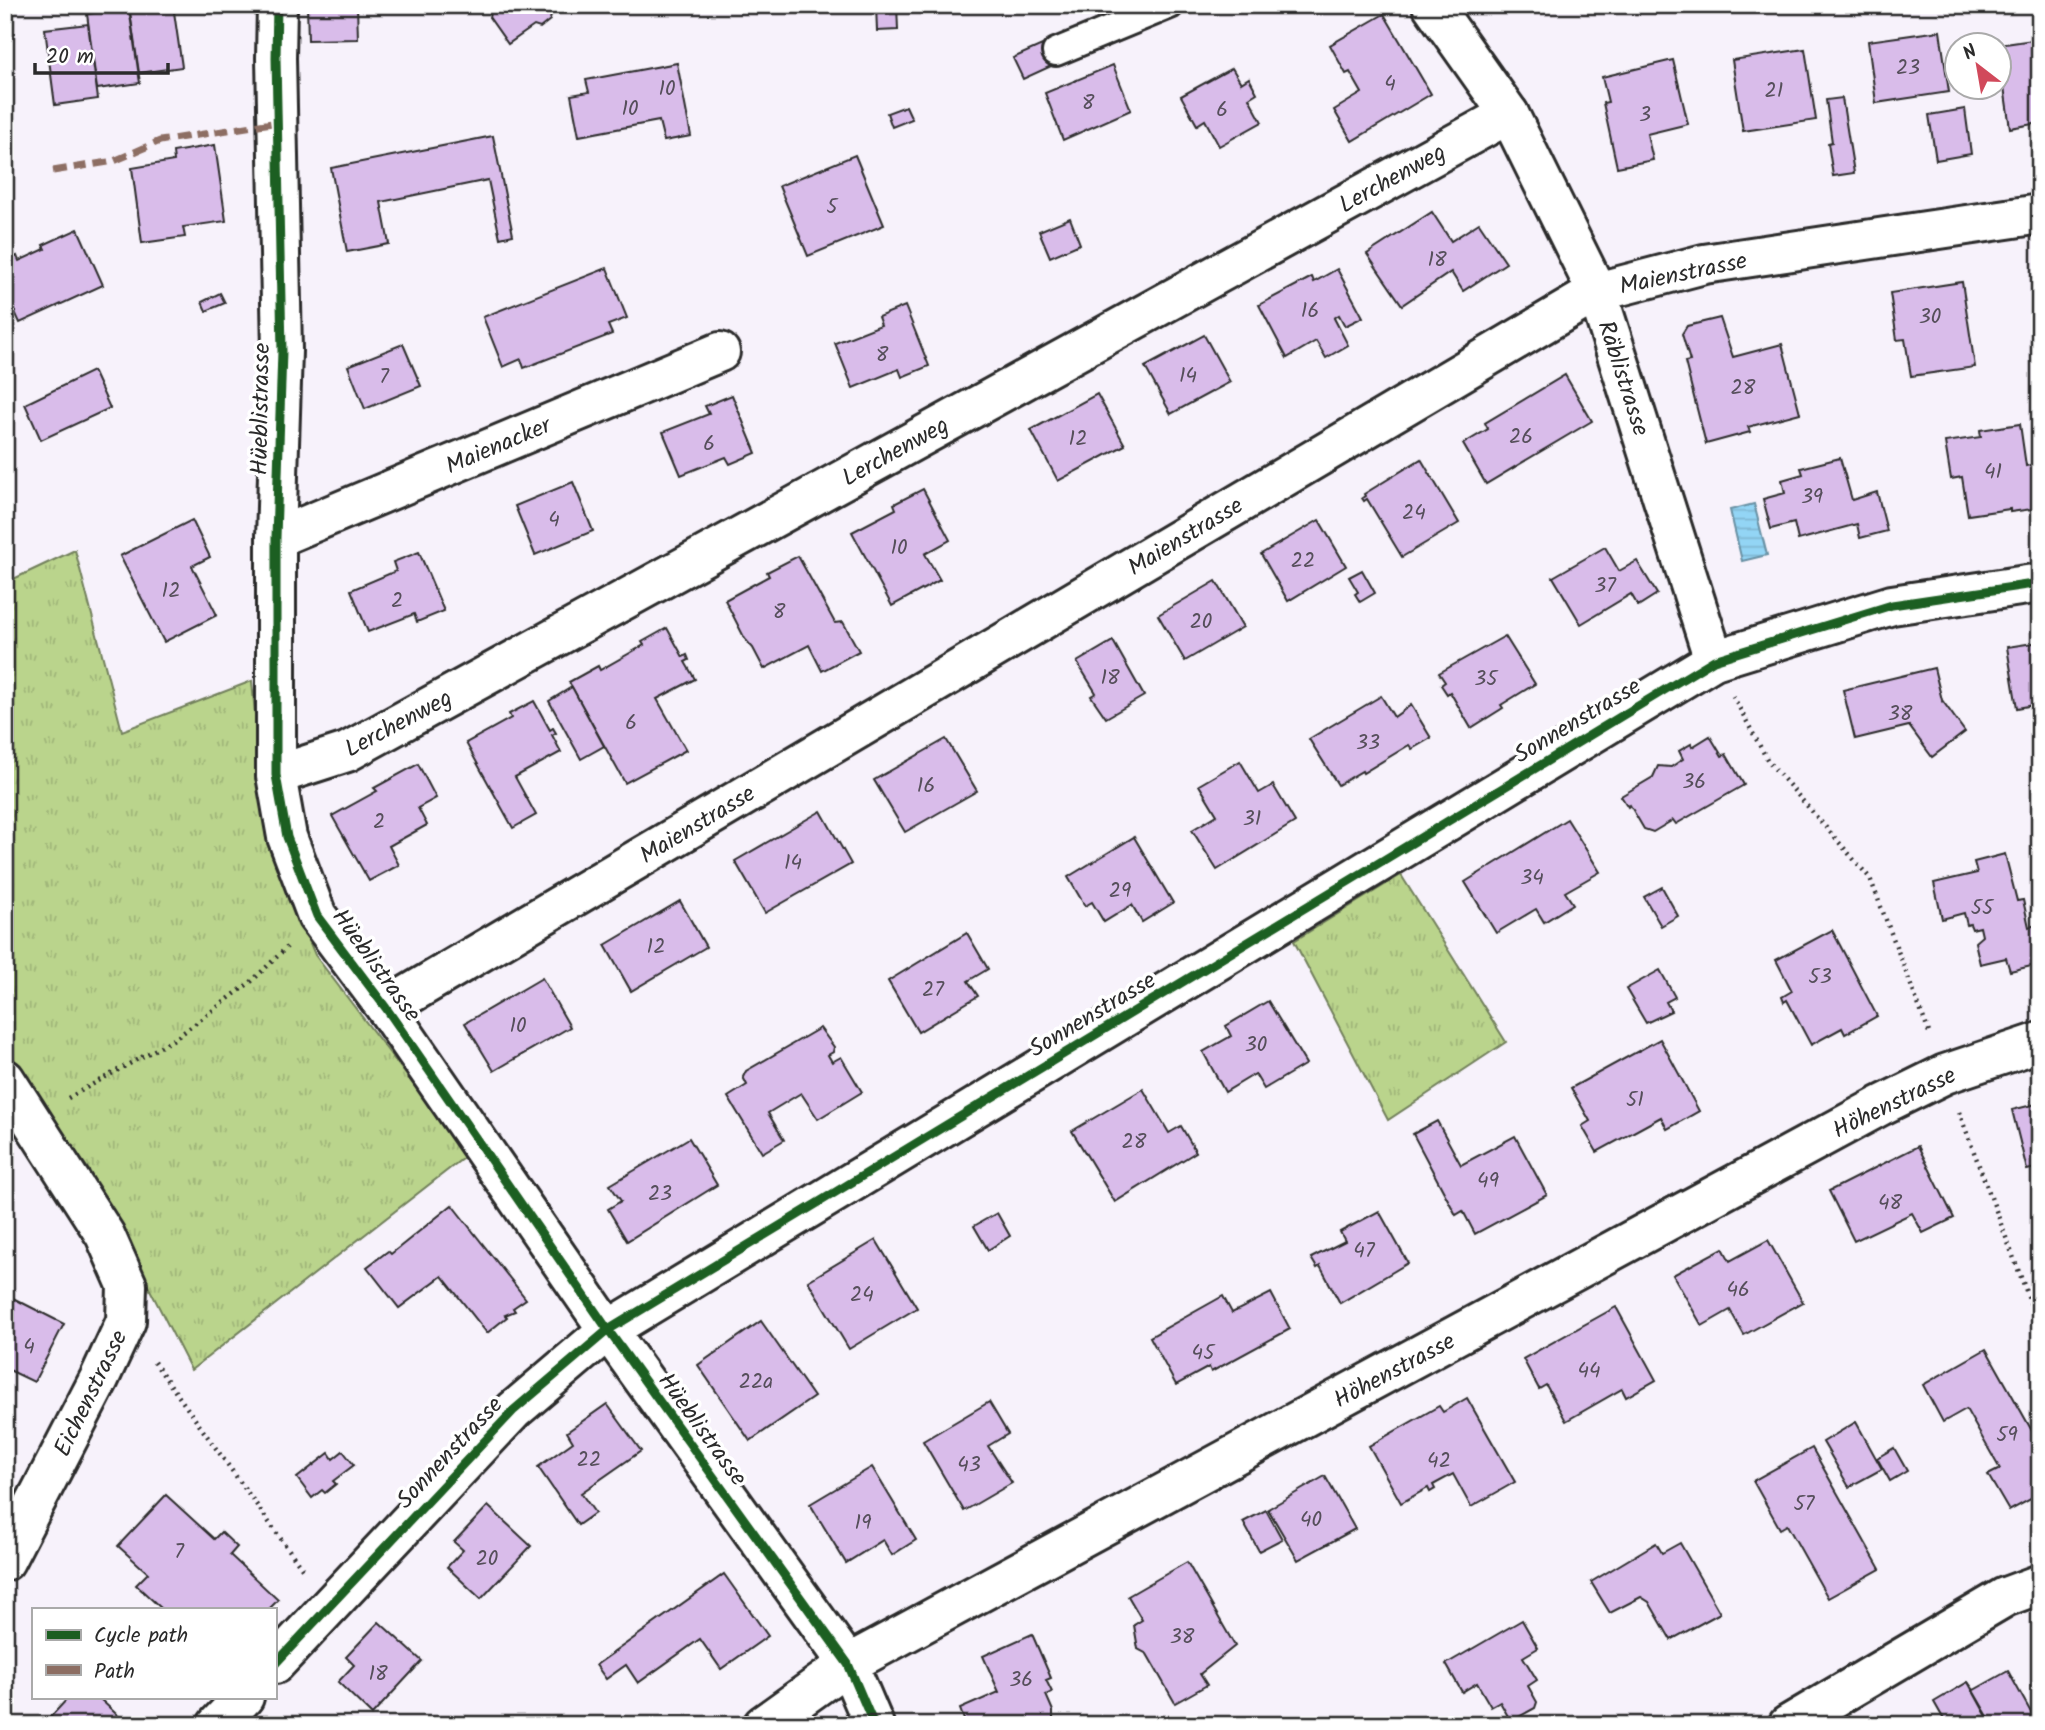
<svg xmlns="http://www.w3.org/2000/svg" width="2045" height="1730" font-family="Kalam,sans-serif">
	<defs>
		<pattern id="grass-tufts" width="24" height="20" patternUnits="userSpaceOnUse" patternTransform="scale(1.75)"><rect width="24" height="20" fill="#bad48c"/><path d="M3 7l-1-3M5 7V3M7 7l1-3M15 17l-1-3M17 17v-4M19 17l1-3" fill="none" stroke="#a0b679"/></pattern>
		<pattern id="water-rules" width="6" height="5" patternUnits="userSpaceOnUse" patternTransform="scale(1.75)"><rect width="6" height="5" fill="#93d5f5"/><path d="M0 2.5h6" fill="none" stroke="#7fb7d2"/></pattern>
	</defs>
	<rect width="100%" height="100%" fill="#f7f2fb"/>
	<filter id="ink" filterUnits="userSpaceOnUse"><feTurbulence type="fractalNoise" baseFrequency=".0143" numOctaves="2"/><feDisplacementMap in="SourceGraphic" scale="14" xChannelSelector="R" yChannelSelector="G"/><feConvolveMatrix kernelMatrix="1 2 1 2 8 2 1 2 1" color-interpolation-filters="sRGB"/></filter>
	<g filter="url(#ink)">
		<!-- grass -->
		<g fill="url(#grass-tufts)" stroke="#72805c" stroke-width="2">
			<polygon points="75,550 122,731 252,681 266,838 315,955 467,1155 191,1370 89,1170 5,1050 5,583"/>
			<polygon points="1401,875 1506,1042 1388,1120 1294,941"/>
		</g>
		<!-- water -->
		<polygon fill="url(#water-rules)" stroke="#6991a4" stroke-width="2" points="1754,504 1767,555 1742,561 1730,510"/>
		<!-- building -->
		<g fill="#d9bcea" stroke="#2b2b2b" stroke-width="2">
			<polygon points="129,5 173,5 182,67 139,73"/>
			<polygon points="307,5 357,5 358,39 308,40"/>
			<polygon points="491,5 564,5 551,15 550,20 540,28 534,26 508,44 489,17 492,8"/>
			<polygon points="876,5 897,5 898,30 877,31"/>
			<polygon points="129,8 140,83 97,89 87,14"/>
			<polygon points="1384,14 1431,94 1352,141 1334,110 1362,93 1350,72 1346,74 1330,45"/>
			<polygon points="88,24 98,99 55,105 45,29"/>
			<polygon points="1940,31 1949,92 1876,103 1868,41"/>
			<polygon points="2040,39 2040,109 2037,110 2039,123 2010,128 1998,45"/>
			<polygon points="1051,41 1060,62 1023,79 1013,58"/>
			<polygon points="1805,49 1816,120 1743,131 1732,60"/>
			<polygon points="1673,60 1688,124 1647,134 1653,160 1617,167 1603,103 1608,102 1602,77"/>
			<polygon points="677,63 691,136 664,141 659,121 579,136 571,95 589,92 586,80"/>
			<polygon points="1113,65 1131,110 1063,140 1045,93"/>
			<polygon points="1232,68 1241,83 1249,78 1257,93 1249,98 1262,122 1219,146 1205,120 1197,125 1181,96"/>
			<polygon points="1842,98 1854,173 1833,176 1828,143 1832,142 1826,100"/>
			<polygon points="906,106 912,119 892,127 887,113"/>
			<polygon points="1965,109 1971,154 1936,160 1929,115"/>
			<polygon points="493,136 513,235 500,238 488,180 381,202 389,244 347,252 331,168"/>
			<polygon points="215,145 226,221 183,227 185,237 142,243 132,168 174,161 173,152"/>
			<polygon points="855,155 884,225 808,256 779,186"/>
			<polygon points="1432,212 1451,241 1479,223 1506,263 1463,291 1451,272 1402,305 1367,254"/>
			<polygon points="1070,218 1080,244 1050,257 1039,231"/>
			<polygon points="78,229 103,285 20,323 5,290 5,262 17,256 19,261 45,249 43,245"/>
			<polygon points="607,268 627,318 608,325 612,334 524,368 521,359 503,367 483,317"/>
			<polygon points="1337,269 1363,317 1345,326 1339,315 1334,318 1348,345 1326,358 1316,341 1287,358 1259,305 1312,277 1314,282"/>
			<polygon points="1962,282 1975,367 1911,376 1905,339 1897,340 1890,293"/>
			<polygon points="220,293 225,303 206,311 202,302"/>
			<polygon points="905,306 929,366 902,377 899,369 853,388 835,343 881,325 878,317"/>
			<polygon points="1720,318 1733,357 1782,344 1800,413 1748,427 1750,432 1706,444 1685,362 1690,361 1682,334 1687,326"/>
			<polygon points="1204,335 1230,382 1171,414 1145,367"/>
			<polygon points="403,344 421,386 365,409 348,366"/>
			<polygon points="93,371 110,408 41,440 25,404"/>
			<polygon points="1565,375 1592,421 1486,484 1463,444 1488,429 1485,423"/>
			<polygon points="1097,394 1125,445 1058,481 1031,430"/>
			<polygon points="732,395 756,453 730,464 726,457 681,475 663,432 709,414 705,406"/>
			<polygon points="2020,424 2026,466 2035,464 2040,508 2010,512 2010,509 1968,515 1962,477 1951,479 1945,442 1981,437 1980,430"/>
			<polygon points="1840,458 1852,500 1877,492 1887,531 1860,538 1857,524 1798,540 1794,523 1771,529 1763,499 1785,493 1782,480 1803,474 1801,468"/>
			<polygon points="1421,459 1459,523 1402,557 1367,499 1364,501 1362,498 1365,496 1364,494"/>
			<polygon points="573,482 593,531 535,555 515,506"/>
			<polygon points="923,489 950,540 925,554 940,580 892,606 852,532 896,509 894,504"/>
			<polygon points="192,520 210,557 192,566 217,615 164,642 120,556"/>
			<polygon points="1319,520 1346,566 1288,601 1261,554"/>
			<polygon points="1605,547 1619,571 1637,561 1657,594 1638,606 1631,594 1581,624 1553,577"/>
			<polygon points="419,552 444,611 417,622 414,614 368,632 351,590 396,571 393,562"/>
			<polygon points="798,556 835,623 843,622 859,651 822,671 809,645 764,669 753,648 745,639 725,600 769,576 767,572"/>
			<polygon points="1362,570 1375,593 1360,602 1355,594 1358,592 1349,577"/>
			<polygon points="1216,581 1243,627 1185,661 1158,615"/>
			<polygon points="667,628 683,657 687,655 689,660 685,662 695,679 657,699 686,750 625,783 569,682 598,666 600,670 644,645 642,642"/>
			<polygon points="1505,636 1535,684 1501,705 1503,708 1471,728 1450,692 1447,694 1441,685 1445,682 1439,673"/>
			<polygon points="1113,641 1144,696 1106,718 1091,696 1096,693 1077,662"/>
			<polygon points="2040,642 2040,704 2017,708 2007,647"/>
			<polygon points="1934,668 1942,700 1965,732 1932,757 1909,726 1855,739 1843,690"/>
			<polygon points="572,687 604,746 581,759 549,701"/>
			<polygon points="1381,696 1394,717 1411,705 1431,738 1412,749 1409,745 1363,773 1362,771 1338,785 1309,739"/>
			<polygon points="534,701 550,730 553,728 556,733 552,735 561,752 515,777 536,815 513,828 466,743 511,718 509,714"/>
			<polygon points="1710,736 1722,756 1726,754 1744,785 1676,824 1673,820 1653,832 1644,829 1630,805 1628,807 1621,796 1653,777 1658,766 1671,767 1683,759 1679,751 1691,744 1692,747"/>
			<polygon points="946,739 977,791 905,832 874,780"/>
			<polygon points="1240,761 1259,793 1273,785 1295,822 1217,870 1192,830 1217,815 1199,785"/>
			<polygon points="418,764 436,798 418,808 427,825 389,846 399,865 369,881 332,816 377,791 374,788"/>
			<polygon points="821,811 851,864 765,913 735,861"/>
			<polygon points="1567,819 1600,872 1565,892 1573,904 1544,922 1536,909 1496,933 1465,882"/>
			<polygon points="1134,837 1173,903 1142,922 1132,905 1104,922 1092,902 1085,906 1068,877"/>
			<polygon points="2005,854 2017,901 2023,900 2029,927 2040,924 2040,964 2010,971 2006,958 1980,964 1975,942 1982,936 1980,927 1972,929 1970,924 1967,925 1964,913 1942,919 1934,883 1977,873 1974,862"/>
			<polygon points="1662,887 1678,916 1661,926 1644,897"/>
			<polygon points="680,901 706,947 631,991 605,945"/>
			<polygon points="1832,930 1877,1016 1845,1034 1842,1028 1811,1045 1787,1000 1784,1002 1782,997 1792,991 1776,960"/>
			<polygon points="967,933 988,969 968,981 978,996 918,1032 888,981"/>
			<polygon points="1660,970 1675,997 1666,1002 1671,1011 1646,1023 1626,989"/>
			<polygon points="542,978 570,1027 494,1071 465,1023"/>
			<polygon points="1268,1001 1306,1064 1264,1089 1255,1074 1225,1092 1203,1052 1231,1036 1226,1026"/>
			<polygon points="820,1028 834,1047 833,1052 828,1055 832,1062 841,1057 862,1092 818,1119 801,1093 768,1113 784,1140 762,1153 728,1097 747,1085 743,1077 746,1071"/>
			<polygon points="1660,1039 1699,1111 1667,1129 1661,1117 1597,1152 1582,1126 1590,1121 1571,1088"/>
			<polygon points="1143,1089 1169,1133 1181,1126 1196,1152 1115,1202 1072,1131"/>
			<polygon points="2040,1103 2040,1167 2027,1170 2012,1110"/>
			<polygon points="1437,1121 1461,1165 1515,1136 1547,1195 1475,1234 1463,1211 1456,1215 1413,1134"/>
			<polygon points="689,1138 717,1185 627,1241 608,1209 621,1201 610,1185"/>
			<polygon points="1918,1146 1954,1218 1923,1233 1912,1213 1854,1241 1829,1191"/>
			<polygon points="452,1205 526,1299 513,1308 515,1311 505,1315 507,1317 487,1333 442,1276 399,1308 367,1267 388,1251 391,1254"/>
			<polygon points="1379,1211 1408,1263 1340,1303 1320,1266 1317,1268 1311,1258 1345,1241 1340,1232"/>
			<polygon points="997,1213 1010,1236 988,1250 974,1226"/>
			<polygon points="876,1240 917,1308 849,1349 808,1281"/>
			<polygon points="1768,1240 1803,1302 1744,1335 1730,1310 1702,1326 1673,1275 1723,1248 1730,1261"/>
			<polygon points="1271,1293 1290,1329 1211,1372 1209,1367 1176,1385 1150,1337 1223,1296 1232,1313"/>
			<polygon points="5,1294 64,1324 34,1382 5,1368"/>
			<polygon points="1616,1307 1656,1380 1626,1397 1622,1389 1566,1421 1546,1385 1539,1389 1523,1359"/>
			<polygon points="761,1321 814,1397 750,1441 698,1365"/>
			<polygon points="1986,1349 2040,1445 2036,1450 2040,1458 2040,1494 2009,1511 1988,1475 2000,1469 1966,1409 1943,1422 1923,1385"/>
			<polygon points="1467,1398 1515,1482 1471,1507 1453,1474 1433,1485 1435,1489 1430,1492 1428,1488 1401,1503 1369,1446 1439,1406 1443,1412"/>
			<polygon points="989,1402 1008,1434 988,1446 1012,1483 964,1511 923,1441"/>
			<polygon points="607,1404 641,1451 581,1493 595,1513 578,1525 538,1467 573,1442 567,1432"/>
			<polygon points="1856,1422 1882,1469 1849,1487 1823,1442"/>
			<polygon points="1812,1448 1880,1569 1828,1598 1787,1525 1780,1529 1753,1481"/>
			<polygon points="1894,1448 1907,1471 1890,1481 1877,1458"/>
			<polygon points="343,1451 354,1465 333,1481 336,1484 325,1493 322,1490 312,1498 297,1478 329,1453 333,1459"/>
			<polygon points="872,1467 916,1540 892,1555 883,1540 846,1563 810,1504"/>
			<polygon points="1325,1476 1355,1529 1298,1560 1268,1509"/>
			<polygon points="166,1495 214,1539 221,1532 237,1547 230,1555 278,1600 269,1609 162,1609 136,1585 148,1573 118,1546"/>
			<polygon points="488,1506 531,1546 481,1599 447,1567 463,1550 454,1542"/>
			<polygon points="1266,1510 1282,1539 1259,1551 1243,1522"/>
			<polygon points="1656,1543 1662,1553 1680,1543 1720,1613 1671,1640 1649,1602 1641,1597 1610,1613 1591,1582"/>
			<polygon points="1187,1562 1235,1646 1200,1674 1207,1685 1175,1703 1147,1654 1138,1649 1134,1625 1142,1620 1128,1596"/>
			<polygon points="724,1574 768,1636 721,1669 700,1639 638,1683 626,1665 606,1679 596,1665"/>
			<polygon points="1522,1620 1538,1648 1523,1657 1537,1680 1528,1686 1537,1702 1535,1708 1515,1719 1509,1718 1500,1702 1491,1707 1477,1683 1462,1692 1446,1664"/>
			<polygon points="379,1622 422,1661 372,1715 338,1682 354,1665 346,1657"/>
			<polygon points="1032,1634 1051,1678 1046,1680 1052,1692 1046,1695 1053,1711 1053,1719 1049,1725 966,1725 960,1709 999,1692 983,1656"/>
			<polygon points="2008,1671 2038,1725 1993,1725 1968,1682 1974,1690"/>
			<polygon points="1968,1682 1985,1713 1992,1725 1947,1725 1934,1702"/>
			<polygon points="69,1697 98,1697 128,1725 43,1725"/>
		</g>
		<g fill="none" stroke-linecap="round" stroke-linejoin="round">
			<defs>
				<polyline id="service" points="1056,52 1170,5"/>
				<g id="minor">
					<polyline points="277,5 276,58 282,351 276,538 276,775 287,837 317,916 386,1008 608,1330 848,1664 874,1725"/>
					<polyline points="1432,5 1509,114 1597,292 1714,660"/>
					<polyline points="276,538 720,352"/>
					<polyline points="276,775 347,752 1509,114"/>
					<polyline points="386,1008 1597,292 1704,264 2040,214"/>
					<polyline points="5,1079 105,1235 127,1285 126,1321 99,1379 5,1561"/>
					<polyline points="275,1664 514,1410 608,1330 1714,660 1892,605 2040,583"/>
					<polyline points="217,1725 244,1697"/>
					<polyline points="763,1725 848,1664 1880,1106 1945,1074 2040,1042"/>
					<polyline points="1788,1725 2005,1597 2040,1584"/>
				</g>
			</defs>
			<!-- service casing -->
			<use href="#service" stroke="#2b2b2b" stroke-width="32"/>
			<!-- minor casing -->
			<use href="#minor" stroke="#2b2b2b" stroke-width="44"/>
			<!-- path -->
			<g stroke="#2b2b2b" stroke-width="4.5" stroke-dasharray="2 5" stroke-linecap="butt">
				<polyline points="1733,696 1768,761 1870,878 1930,1035"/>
				<polyline points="68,1098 176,1038 252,981 287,947"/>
				<polyline points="1959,1112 2040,1328"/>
				<polyline points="154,1362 304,1571"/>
			</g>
			<!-- service -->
			<use href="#service" stroke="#fff" stroke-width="26"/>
			<!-- minor -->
			<use href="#minor" stroke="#fff" stroke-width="38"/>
			<!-- quiet -->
			<polyline stroke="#8d6e63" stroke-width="7" stroke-dasharray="14 7" stroke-linecap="butt" points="53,171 114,161 160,141 278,122"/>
			<defs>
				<g id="cycleway">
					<polyline points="277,5 276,58 282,351 276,538 276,775 287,837 317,916 386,1008 608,1330 848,1664 874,1725"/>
					<polyline points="275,1664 514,1410 608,1330 1714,660 1892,605 2040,583"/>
				</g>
			</defs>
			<!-- cycleway casing -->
			<use href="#cycleway" stroke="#fff" stroke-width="13"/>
			<!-- cycleway -->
			<use href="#cycleway" stroke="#1b5e20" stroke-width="9"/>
		</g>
	</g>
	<g text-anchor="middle" stroke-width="7" stroke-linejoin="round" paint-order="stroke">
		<!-- number labels -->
		<g font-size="21" fill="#564f5b">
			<text x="1908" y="74">23</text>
			<text x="1390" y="90">4</text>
			<text x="667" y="95">10</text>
			<text x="1774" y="97">21</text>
			<text x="1088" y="109">8</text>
			<text x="630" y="115">10</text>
			<text x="1222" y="116">6</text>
			<text x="1645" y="121">3</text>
			<text x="832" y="213">5</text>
			<text x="1437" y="266">18</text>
			<text x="1310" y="317">16</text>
			<text x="1930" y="323">30</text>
			<text x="882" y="361">8</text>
			<text x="1188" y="382">14</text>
			<text x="384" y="383">7</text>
			<text x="1743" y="394">28</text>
			<text x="1521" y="443">26</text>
			<text x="1078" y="445">12</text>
			<text x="709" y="450">6</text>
			<text x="1993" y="478">41</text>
			<text x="1812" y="503">39</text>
			<text x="1414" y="519">24</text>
			<text x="554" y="526">4</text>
			<text x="899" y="554">10</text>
			<text x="1303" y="567">22</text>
			<text x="1605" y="592">37</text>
			<text x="171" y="597">12</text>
			<text x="397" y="607">2</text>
			<text x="779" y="618">8</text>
			<text x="1201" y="628">20</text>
			<text x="1110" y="684">18</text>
			<text x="1486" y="685">35</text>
			<text x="1900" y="720">38</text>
			<text x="631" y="729">6</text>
			<text x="1368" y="749">33</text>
			<text x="1694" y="788">36</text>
			<text x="926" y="792">16</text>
			<text x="1252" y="825">31</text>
			<text x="379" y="828">2</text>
			<text x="793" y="869">14</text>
			<text x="1532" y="884">34</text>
			<text x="1120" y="897">29</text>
			<text x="1982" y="914">55</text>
			<text x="656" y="953">12</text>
			<text x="1820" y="983">53</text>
			<text x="933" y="996">27</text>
			<text x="518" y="1032">10</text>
			<text x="1256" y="1051">30</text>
			<text x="1635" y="1106">51</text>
			<text x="1134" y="1148">28</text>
			<text x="1488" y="1187">49</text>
			<text x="660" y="1200">23</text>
			<text x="1890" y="1209">48</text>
			<text x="1364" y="1257">47</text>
			<text x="1738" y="1296">46</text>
			<text x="862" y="1301">24</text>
			<text x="29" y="1353">4</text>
			<text x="1203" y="1359">45</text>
			<text x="1589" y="1377">44</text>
			<text x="756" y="1388">22a</text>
			<text x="2007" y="1441">59</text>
			<text x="589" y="1466">22</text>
			<text x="1439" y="1467">42</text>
			<text x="969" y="1471">43</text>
			<text x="1804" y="1510">57</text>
			<text x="1311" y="1526">40</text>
			<text x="863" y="1529">19</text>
			<text x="179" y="1558">7</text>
			<text x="487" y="1565">20</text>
			<text x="1182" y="1643">38</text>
			<text x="378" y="1680">18</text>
			<text x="1021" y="1686">36</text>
		</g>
		<!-- street labels -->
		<g font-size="24" fill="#2b2b2b" stroke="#fff">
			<text transform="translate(1392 178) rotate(-29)" y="8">Lerchenweg</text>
			<text transform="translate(1683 273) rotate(-12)" y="8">Maienstrasse</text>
			<text transform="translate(1624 378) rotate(72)" y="8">Räblistrasse</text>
			<text transform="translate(260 409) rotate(-89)" y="8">Hüeblistrasse</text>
			<text transform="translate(498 445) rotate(-23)" y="8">Maienacker</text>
			<text transform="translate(895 451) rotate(-29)" y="8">Lerchenweg</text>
			<text transform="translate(1185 536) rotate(-31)" y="8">Maienstrasse</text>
			<text transform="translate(1577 720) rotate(-31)" y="8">Sonnenstrasse</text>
			<text transform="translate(398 723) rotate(-28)" y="8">Lerchenweg</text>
			<text transform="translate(697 824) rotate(-31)" y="8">Maienstrasse</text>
			<text transform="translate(377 965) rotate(54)" y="8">Hüeblistrasse</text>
			<text transform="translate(1092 1014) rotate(-31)" y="8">Sonnenstrasse</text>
			<text transform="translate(1894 1102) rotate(-26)" y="8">Höhenstrasse</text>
			<text transform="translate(1394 1370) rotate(-28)" y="8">Höhenstrasse</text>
			<text transform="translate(90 1393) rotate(-64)" y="8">Eichenstrasse</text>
			<text transform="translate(703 1429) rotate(54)" y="8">Hüeblistrasse</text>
			<text transform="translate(449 1452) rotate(-47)" y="8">Sonnenstrasse</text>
		</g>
	</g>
	<!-- margin -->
	<rect width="2045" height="1730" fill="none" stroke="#fff" stroke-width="28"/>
	<rect x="14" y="14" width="2017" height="1702" fill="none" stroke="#2b2b2b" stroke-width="2.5" filter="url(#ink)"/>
	<!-- legend -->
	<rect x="32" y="1608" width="245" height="91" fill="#ffffff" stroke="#aaaaaa" stroke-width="2"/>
	<rect x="46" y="1630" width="35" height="10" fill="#1b5e20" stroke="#aaaaaa" stroke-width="2"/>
	<text x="94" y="1642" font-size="21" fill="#2b2b2b">Cycle path</text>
	<rect x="46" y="1665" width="35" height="10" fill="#8d6e63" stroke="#aaaaaa" stroke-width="2"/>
	<text x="94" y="1678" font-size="21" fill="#2b2b2b">Path</text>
	<!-- north arrow -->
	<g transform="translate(1978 66) rotate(329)"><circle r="33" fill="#ffffff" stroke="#aaaaaa" stroke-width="2"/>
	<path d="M0-5L12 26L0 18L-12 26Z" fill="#d1495b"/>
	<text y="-10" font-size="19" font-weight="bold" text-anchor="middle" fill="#2b2b2b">N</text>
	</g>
	<!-- scale -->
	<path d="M35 63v10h133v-10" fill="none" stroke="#2b2b2b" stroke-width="3.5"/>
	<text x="46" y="63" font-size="21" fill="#2b2b2b" stroke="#ffffff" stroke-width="5" paint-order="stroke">20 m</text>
</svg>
